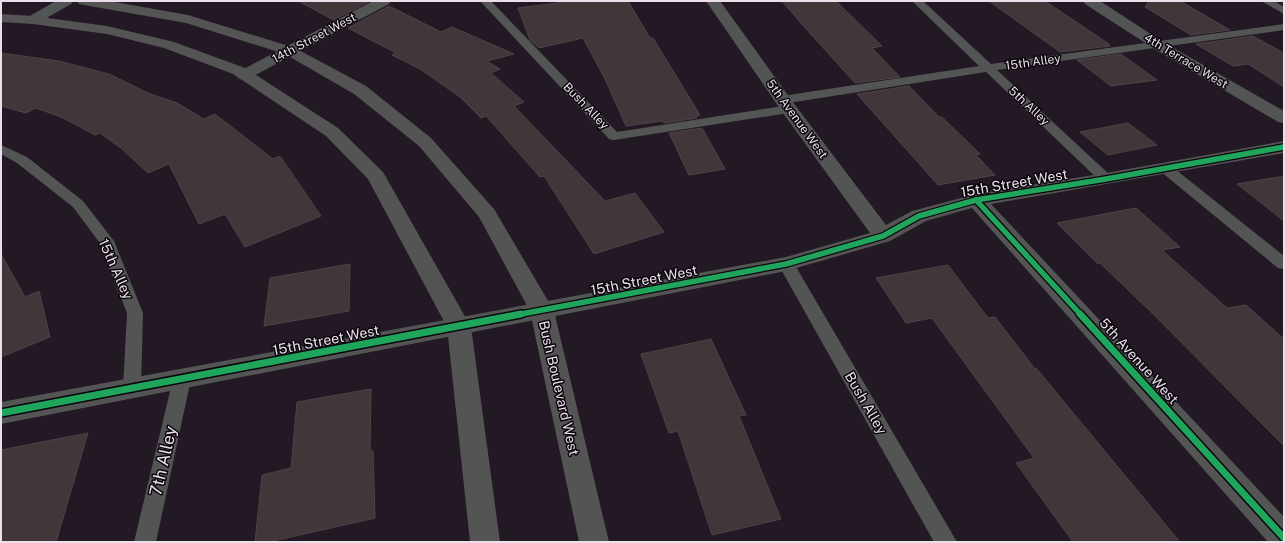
<svg xmlns="http://www.w3.org/2000/svg" width="1285" height="543" font-family="'Public Sans',sans-serif">
	<rect width="100%" height="100%" fill="#231924"/>
	<!-- building -->
	<g fill="#41373b" stroke="#4d4347">
		<polygon points="298,1 370,1 334,20"/>
		<polygon points="573,1 628,1 650,38 653,38 700,115 696,116 697,118 664,123 663,121 626,126 605,79 583,38 539,48 530,40 518,8"/>
		<polygon points="782,1 836,1 882,46 872,48 900,77 855,83 807,30"/>
		<polygon points="989,1 1045,1 1109,44 1107,44 1110,46 1060,52"/>
		<polygon points="1149,1 1180,1 1230,30 1191,35 1145,7"/>
		<polygon points="389,6 441,32 452,27 514,54 487,61 500,69 491,73 524,102 514,106 605,201 635,193 664,232 594,254 544,176 540,177 486,116 481,118 460,97 420,69 392,55 396,53 348,28"/>
		<polygon points="1253,36 1284,53 1284,87 1248,64 1233,66 1196,44"/>
		<polygon points="1,53 59,61 109,74 148,93 177,103 204,119 215,114 273,159 280,156 321,216 245,247 225,214 199,224 169,164 148,173 122,149 100,133 95,135 61,117 36,108 26,113 1,106"/>
		<polygon points="1121,54 1157,80 1111,86 1077,60"/>
		<polygon points="909,86 939,117 942,117 980,154 976,155 995,175 938,185 857,94"/>
		<polygon points="1128,123 1157,145 1108,155 1080,132"/>
		<polygon points="702,128 725,169 689,175 669,133"/>
		<polygon points="1284,176 1284,221 1237,184"/>
		<polygon points="1136,208 1180,247 1162,250 1227,308 1246,305 1284,339 1284,446 1150,311 1100,263 1098,264 1057,223"/>
		<polygon points="1,254 25,297 39,291 50,337 1,357"/>
		<polygon points="350,264 349,311 264,326 270,278"/>
		<polygon points="948,265 988,318 995,317 1035,369 1036,368 1180,542 1073,542 1016,463 1034,458 932,318 906,323 876,278"/>
		<polygon points="711,339 746,415 739,416 781,519 712,535 678,431 669,433 641,354"/>
		<polygon points="371,389 370,451 373,451 375,518 269,542 255,542 262,475 291,468 297,402"/>
		<polygon points="88,433 56,542 1,542 1,450"/>
	</g>
	<g fill="none" stroke-linecap="round" stroke-linejoin="round">
		<!-- lane -->
		<g fill="#535454" fill-rule="evenodd">
			<polygon points="480,1 491,1 617,132 789,105 793,106 795,109 793,112 789,113 614,140 609,139"/>
			<polygon points="912,1 923,1 991,64 1284,24 1284,30 997,70 1111,176 1113,179 1111,182 1106,183 1101,182 986,72 782,104 778,103 776,100 778,97 782,96 979,66"/>
			<polygon points="1261,1 1274,1 1284,7 1284,14"/>
			<polygon points="1,145 27,157 83,201 114,241 143,313 141,388 139,393 132,395 125,393 123,388 127,313 99,242 73,207 17,163 1,154"/>
			<polygon points="1165,164 1170,165 1284,256 1284,269 1278,268 1160,171 1158,168 1160,165"/>
			<polygon points="786,259 792,260 957,542 934,542 778,264 780,260"/>
			<polygon points="182,372 188,374 191,379 156,542 134,542 173,379 176,374"/>
		</g>
		<!-- street -->
		<g fill="#535454" fill-rule="evenodd">
			<polygon points="56,1 73,1 71,4 38,23 33,24 28,23 26,20 28,17"/>
			<polygon points="373,1 391,1 389,4 250,78 244,80 238,78 236,75 238,72"/>
			<polygon points="706,1 720,1 795,105 886,225 912,211 976,194 1106,173 1284,141 1284,153 991,204 1284,517 1284,542 1268,542 972,208 926,221 890,241 786,271 1,424 1,402 786,257 870,233 783,113"/>
			<polygon points="1083,1 1100,1 1163,42 1284,111 1284,123 1278,122 1153,48 1085,4"/>
		</g>
		<!-- secondary -->
		<g fill="#535453" fill-rule="evenodd">
			<polygon points="77,1 109,1 188,15 295,48 366,86 431,138 494,209 554,311 609,542 579,542 530,311 479,217 419,146 354,94 285,54 186,23 84,5 79,4"/>
			<polygon points="1,14 33,16 107,26 174,42 245,68 338,128 383,172 471,327 500,542 470,542 447,327 368,179 326,136 233,74 164,48 107,34 33,24 1,22"/>
		</g>
		<defs>
			<g id="cycleway-far1">
				<polyline points="976,200 1081,315"/>
				<polyline points="516,315 786,264 883,236 919,216 976,200 1106,179 1284,147"/>
			</g>
			<g id="cycleway">
				<polyline points="1080,314 1284,538"/>
				<polyline points="1,413 521,314"/>
			</g>
		</defs>
		<!-- cycleway-far1 casing -->
		<use href="#cycleway-far1" stroke="#0b050c" stroke-width="8"/>
		<!-- cycleway casing -->
		<use href="#cycleway" stroke="#0b050c" stroke-width="10"/>
		<!-- cycleway-far1 -->
		<use href="#cycleway-far1" stroke="#20a55d" stroke-width="5.5"/>
		<!-- cycleway -->
		<use href="#cycleway" stroke="#20a55d" stroke-width="7"/>
	</g>
	<g text-anchor="middle" stroke-width="3" stroke-linejoin="round" paint-order="stroke">
		<!-- far-street labels -->
		<g font-size="12" fill="#ebdfec" stroke="#0b050c">
			<text transform="translate(314 38) rotate(-28)" y="4">14th Street West</text>
			<text transform="translate(1186 61) rotate(31)" y="4">4th Terrace West</text>
			<text transform="translate(1033 62) rotate(-8)" y="4">15th Alley</text>
			<text transform="translate(586 106) rotate(46)" y="4">Bush Alley</text>
			<text transform="translate(1029 106) rotate(43)" y="4">5th Alley</text>
			<text transform="translate(797 119) rotate(54)" y="4">5th Avenue West</text>
		</g>
		<!-- street labels -->
		<g font-size="14" fill="#ebdfec" stroke="#0b050c">
			<text transform="translate(1014 183) rotate(-10)" y="5">15th Street West</text>
			<text transform="translate(116 269) rotate(66)" y="5">15th Alley</text>
			<text transform="translate(644 280) rotate(-11)" y="5">15th Street West</text>
			<text transform="translate(326 340) rotate(-11)" y="5">15th Street West</text>
			<text transform="translate(1139 361) rotate(48)" y="5">5th Avenue West</text>
			<text transform="translate(559 388) rotate(77)" y="5">Bush Boulevard West</text>
			<text transform="translate(866 403) rotate(60)" y="5">Bush Alley</text>
		</g>
		<!-- near-street labels -->
		<g font-size="17" fill="#ebdfec" stroke="#0b050c">
			<text transform="translate(163 461) rotate(-77)" y="6">7th Alley</text>
		</g>
	</g>
	<!-- border -->
	<rect width="1285" height="543" fill="none" stroke="#ebdfec" stroke-width="4"/>
</svg>
